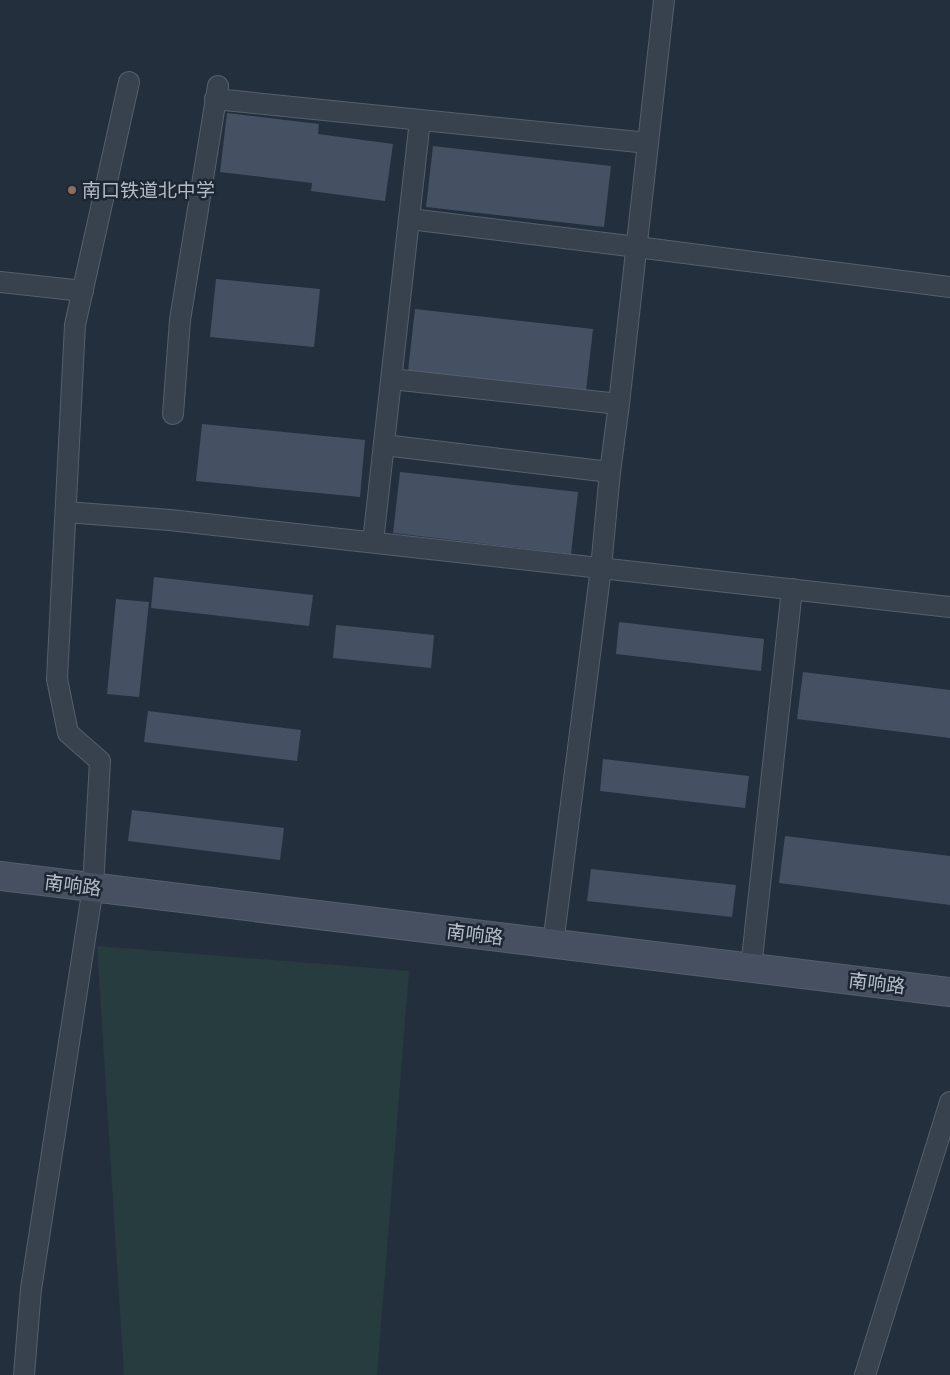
<svg xmlns="http://www.w3.org/2000/svg" width="950" height="1375" font-family="'Sofia Sans Condensed','Noto Sans SC',sans-serif">
	<rect width="100%" height="100%" fill="#242f3e"/>
	<!-- green -->
	<polygon fill="#263c3f" points="97,946 409,971 377,1375 124,1375"/>
	<!-- building -->
	<g fill="#455162">
		<polygon points="227,113 319,124 318,134 393,144 385,201 311,191 312,183 220,172"/>
		<polygon points="433,146 611,166 604,227 426,207"/>
		<polygon points="216,279 320,289 314,347 210,337"/>
		<polygon points="415,309 593,329 586,391 408,371"/>
		<polygon points="202,424 365,440 360,497 196,481"/>
		<polygon points="400,472 578,492 571,554 393,533"/>
		<polygon points="154,577 313,595 309,626 151,608"/>
		<polygon points="116,599 149,602 139,697 107,694"/>
		<polygon points="619,622 764,639 761,671 616,654"/>
		<polygon points="336,625 434,635 431,668 333,658"/>
		<polygon points="803,672 950,690 950,738 797,719"/>
		<polygon points="148,711 301,730 297,761 144,742"/>
		<polygon points="603,759 749,776 745,808 600,791"/>
		<polygon points="132,810 284,828 280,860 128,841"/>
		<polygon points="785,836 950,856 950,905 779,883"/>
		<polygon points="591,869 736,885 732,917 587,901"/>
	</g>
	<g fill="none" stroke-linecap="round" stroke-linejoin="round">
		<defs>
			<g id="street">
				<polyline points="215,99 648,143"/>
				<polyline points="410,219 637,247 950,287"/>
				<polyline points="0,282 83,291"/>
				<polyline points="392,379 619,404"/>
				<polyline points="173,414 180,320 218,86"/>
				<polyline points="384,445 610,472"/>
				<polyline points="66,512 170,520 950,607"/>
				<polyline points="373,542 420,120"/>
				<polyline points="553,944 601,568 610,472 619,404 664,0"/>
				<polyline points="751,968 792,589"/>
				<polyline points="24,1375 31,1289 93,887 100,761 68,733 57,679 75,325 129,82"/>
				<polyline points="865,1375 950,1102"/>
			</g>
			<polyline id="secondary" points="0,876 950,992"/>
		</defs>
		<!-- street casing -->
		<use href="#street" stroke="#565f6c" stroke-width="22"/>
		<!-- secondary casing -->
		<use href="#secondary" stroke="#565f6c" stroke-width="30"/>
		<!-- street -->
		<use href="#street" stroke="#38414e" stroke-width="20"/>
		<!-- secondary -->
		<use href="#secondary" stroke="#465061" stroke-width="28"/>
	</g>
	<!-- markers -->
	<circle fill="#8d6e63" stroke="#1d2633" stroke-width="2" cx="72" cy="190" r="5"/>
	<g text-anchor="middle" stroke-width="5" stroke-linejoin="round" paint-order="stroke">
		<!-- poi labels -->
		<g font-size="19" fill="#b4bcc9" stroke="#1d2633" text-anchor="start">
			<text x="82" y="197">南口铁道北中学</text>
		</g>
		<!-- street labels -->
		<g font-size="19" fill="#b4bcc9" stroke="#1d2633">
			<text transform="translate(73 885) rotate(7)" y="7">南响路</text>
			<text transform="translate(475 934) rotate(7)" y="7">南响路</text>
			<text transform="translate(877 983) rotate(7)" y="7">南响路</text>
		</g>
	</g>
</svg>
